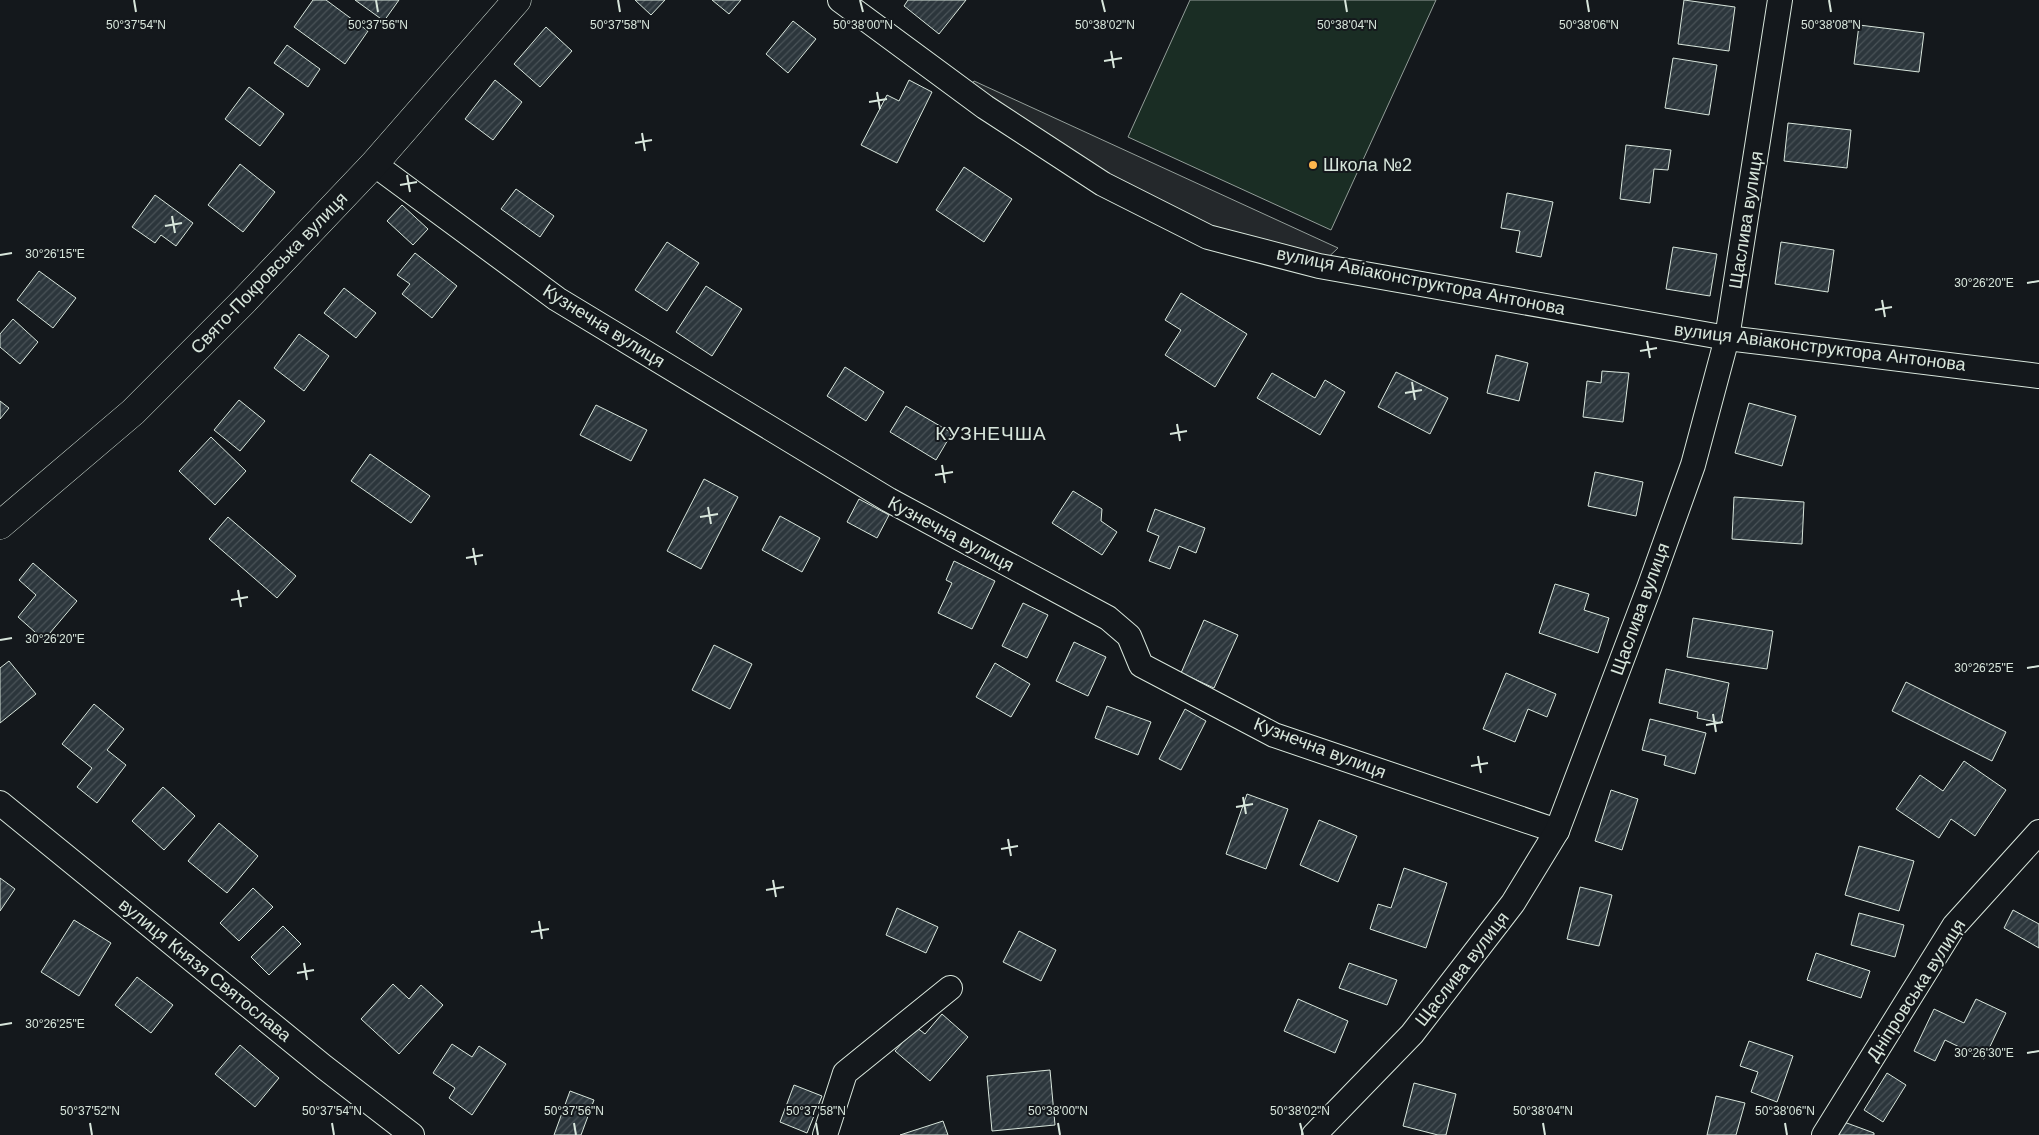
<svg xmlns="http://www.w3.org/2000/svg" width="2039" height="1135" font-family="Arial,sans-serif">
	<defs>
		<pattern id="building-hatch" width="6" height="6" patternUnits="userSpaceOnUse" patternTransform="scale(1.25)"><rect width="6" height="6" fill="#2c363c"/><path d="M-1 1l2-2M0 6l6-6M5 7l2-2" fill="none" stroke="#4a5358"/></pattern>
	</defs>
	<rect width="100%" height="100%" fill="#14181c"/>
	<!-- green -->
	<polygon fill="#1a2d24" stroke="#939e99" points="1190,0 1436,0 1331,230 1128,137"/>
	<!-- parking -->
	<polygon fill="#24282b" stroke="#939e99" points="974,81 1338,248 1319,266 1208,237 966,92"/>
	<!-- building -->
	<g fill="url(#building-hatch)" stroke="#d8e6dc">
		<polygon points="313,0 326,0 368,31 345,64 294,27"/>
		<polygon points="355,0 399,0 384,21"/>
		<polygon points="635,0 665,0 651,15"/>
		<polygon points="712,0 741,0 729,14"/>
		<polygon points="908,0 966,0 939,34 904,6"/>
		<polygon points="1684,0 1735,7 1729,51 1678,44"/>
		<polygon points="793,21 816,39 788,73 766,54"/>
		<polygon points="1859,25 1924,33 1919,72 1854,64"/>
		<polygon points="546,27 572,51 540,87 514,64"/>
		<polygon points="287,45 320,69 308,87 274,63"/>
		<polygon points="1673,58 1717,65 1709,115 1665,108"/>
		<polygon points="495,80 522,102 493,140 465,119"/>
		<polygon points="909,80 932,92 897,163 861,145 887,95 899,101"/>
		<polygon points="249,87 284,114 260,146 225,119"/>
		<polygon points="1788,123 1851,130 1847,168 1784,161"/>
		<polygon points="1626,145 1671,150 1668,170 1654,169 1650,203 1620,199"/>
		<polygon points="240,164 275,192 243,232 208,205"/>
		<polygon points="964,167 1012,199 984,242 936,210"/>
		<polygon points="516,189 554,216 540,237 501,209"/>
		<polygon points="1507,193 1553,202 1541,257 1516,252 1520,231 1501,228"/>
		<polygon points="155,195 193,223 176,246 161,235 155,243 132,227"/>
		<polygon points="402,205 428,229 413,245 387,221"/>
		<polygon points="667,242 699,263 667,311 635,290"/>
		<polygon points="1781,242 1834,250 1828,292 1775,284"/>
		<polygon points="1673,247 1717,254 1710,296 1666,289"/>
		<polygon points="415,253 457,286 432,318 402,294 410,284 397,275"/>
		<polygon points="39,271 76,298 53,328 17,300"/>
		<polygon points="706,286 742,309 712,356 676,332"/>
		<polygon points="344,288 376,313 356,338 324,313"/>
		<polygon points="1181,293 1247,334 1215,387 1165,355 1181,330 1165,320"/>
		<polygon points="13,319 38,342 20,364 0,347 0,334"/>
		<polygon points="299,334 329,356 304,391 274,368"/>
		<polygon points="1496,355 1528,363 1519,401 1487,393"/>
		<polygon points="845,367 884,392 866,421 827,396"/>
		<polygon points="1602,371 1629,373 1623,422 1583,417 1587,381 1601,383"/>
		<polygon points="1396,372 1448,398 1430,434 1378,407"/>
		<polygon points="1272,373 1315,398 1325,380 1345,392 1320,435 1257,398"/>
		<polygon points="239,400 265,421 240,451 214,430"/>
		<polygon points="0,401 9,408 0,419"/>
		<polygon points="1749,403 1796,416 1782,466 1735,453"/>
		<polygon points="596,405 647,430 631,461 580,435"/>
		<polygon points="906,406 952,433 936,460 890,432"/>
		<polygon points="211,437 246,471 215,505 179,471"/>
		<polygon points="370,454 430,496 411,523 351,481"/>
		<polygon points="1595,472 1643,482 1636,516 1588,506"/>
		<polygon points="704,479 738,497 701,569 667,551"/>
		<polygon points="1073,491 1102,509 1101,521 1117,532 1102,555 1052,523"/>
		<polygon points="1734,497 1804,502 1802,544 1732,539"/>
		<polygon points="859,499 889,515 877,538 847,522"/>
		<polygon points="1155,509 1205,528 1196,553 1179,546 1170,569 1149,561 1159,536 1147,531"/>
		<polygon points="780,516 820,538 802,572 762,550"/>
		<polygon points="228,517 296,576 277,598 209,539"/>
		<polygon points="954,561 995,581 972,629 938,613 952,583 946,580"/>
		<polygon points="33,563 77,601 44,640 18,617 36,595 19,580"/>
		<polygon points="1555,584 1589,594 1584,610 1609,618 1598,653 1539,633"/>
		<polygon points="1023,603 1048,615 1027,658 1002,646"/>
		<polygon points="1693,618 1773,631 1767,669 1687,657"/>
		<polygon points="1204,620 1238,635 1214,688 1181,673"/>
		<polygon points="1074,642 1106,657 1088,696 1056,681"/>
		<polygon points="714,645 752,664 730,709 692,690"/>
		<polygon points="9,661 36,694 0,723 0,668"/>
		<polygon points="995,663 1030,684 1011,717 976,697"/>
		<polygon points="1666,669 1729,683 1721,723 1697,718 1698,712 1659,703"/>
		<polygon points="1506,673 1556,694 1547,717 1528,709 1515,742 1483,729"/>
		<polygon points="1906,682 2006,732 1992,761 1892,711"/>
		<polygon points="94,704 124,729 107,750 126,765 97,803 77,787 92,768 62,744"/>
		<polygon points="1107,706 1151,722 1138,755 1095,738"/>
		<polygon points="1185,709 1206,721 1181,770 1159,759"/>
		<polygon points="1650,719 1706,733 1695,774 1664,765 1666,756 1642,750"/>
		<polygon points="1964,761 2006,790 1975,836 1951,819 1939,838 1896,809 1920,775 1943,791"/>
		<polygon points="163,787 195,816 164,850 132,821"/>
		<polygon points="1611,790 1638,799 1622,850 1595,841"/>
		<polygon points="1247,794 1288,809 1266,869 1226,854"/>
		<polygon points="1319,820 1357,836 1338,882 1300,865"/>
		<polygon points="219,823 258,856 227,893 188,861"/>
		<polygon points="1859,846 1914,861 1899,911 1845,895"/>
		<polygon points="1404,868 1447,883 1426,948 1370,929 1378,904 1391,908"/>
		<polygon points="0,878 15,889 0,911"/>
		<polygon points="1580,887 1612,895 1599,946 1567,939"/>
		<polygon points="253,888 273,907 239,941 220,923"/>
		<polygon points="897,908 938,927 926,953 886,935"/>
		<polygon points="2013,910 2039,924 2039,948 2004,928"/>
		<polygon points="1859,913 1904,925 1895,957 1851,945"/>
		<polygon points="74,920 111,943 79,996 41,972"/>
		<polygon points="283,926 301,944 269,975 251,957"/>
		<polygon points="1019,931 1056,950 1041,981 1003,962"/>
		<polygon points="1816,953 1870,971 1861,998 1807,980"/>
		<polygon points="1349,963 1397,980 1387,1005 1339,988"/>
		<polygon points="137,977 173,1005 151,1033 115,1005"/>
		<polygon points="393,984 409,999 421,985 443,1005 399,1054 361,1019"/>
		<polygon points="1298,999 1348,1021 1335,1053 1284,1031"/>
		<polygon points="1976,999 2006,1013 1984,1059 1945,1040 1935,1061 1914,1051 1934,1009 1964,1023"/>
		<polygon points="942,1014 968,1037 930,1081 895,1051 916,1027 925,1034"/>
		<polygon points="1749,1041 1793,1056 1777,1102 1751,1092 1758,1072 1740,1066"/>
		<polygon points="452,1044 472,1057 479,1046 506,1064 472,1115 449,1098 455,1088 433,1073"/>
		<polygon points="240,1045 279,1078 255,1107 215,1074"/>
		<polygon points="1050,1070 1055,1125 992,1131 987,1076"/>
		<polygon points="1887,1073 1906,1085 1883,1122 1864,1110"/>
		<polygon points="1414,1083 1456,1094 1446,1135 1438,1135 1403,1126"/>
		<polygon points="794,1085 822,1096 807,1133 780,1122"/>
		<polygon points="570,1091 594,1100 581,1135 554,1135"/>
		<polygon points="1716,1096 1745,1103 1736,1135 1707,1135"/>
		<polygon points="943,1121 948,1135 900,1135"/>
		<polygon points="1844,1122 1874,1133 1874,1135 1839,1135"/>
	</g>
	<g fill="none" stroke-linecap="round" stroke-linejoin="round">
		<defs>
			<g id="minor">
				<polyline points="840,0 985,107 1103,184 1208,237 1319,266 1727,338 2039,376"/>
				<polyline points="374,164 557,299 889,500 1108,618 1129,636 1141,665 1274,735 1557,831"/>
				<polyline points="0,803 324,1067 412,1135"/>
				<polyline points="825,1135 845,1073 950,988"/>
				<polyline points="1314,1135 1412,1034 1513,903 1557,831 1649,588 1693,465 1727,338 1780,0"/>
				<polyline points="1824,1135 1954,926 2039,832"/>
			</g>
			<polyline id="primary" points="0,525 133,412 243,302 374,164 517,0"/>
		</defs>
		<!-- minor casing -->
		<use href="#minor" stroke="#d8e6dc" stroke-width="26"/>
		<!-- primary casing -->
		<use href="#primary" stroke="#d8e6dc" stroke-width="29"/>
		<!-- minor -->
		<use href="#minor" stroke="#14181c" stroke-width="24"/>
		<!-- primary -->
		<use href="#primary" stroke="#14181c" stroke-width="28"/>
	</g>
	<!-- ticks -->
	<path fill="none" stroke="#d8e6dc" stroke-width="2" d="M134 0 136 12M376 0 378 12M618 0 620 12M860 0 863 12M1102 0 1105 12M1345 0 1347 12M1587 0 1589 12M1829 0 1831 12M1111 51 1114 68M1104 61 1122 58M877 92 880 109M869 102 887 99M642 133 645 151M635 143 652 140M407 175 410 192M400 185 417 182M172 216 175 233M165 226 182 223M0 255 12 253M2027 283 2039 281M1882 300 1885 317M1875 310 1892 307M1647 341 1650 358M1640 351 1657 348M1412 382 1415 400M1405 393 1422 390M1177 424 1180 441M1170 434 1187 431M942 465 945 483M935 475 953 472M708 507 711 524M700 517 718 514M473 548 476 565M466 558 483 555M238 590 241 607M231 600 248 597M0 640 12 638M2027 668 2039 666M1713 714 1716 732M1706 725 1723 722M1478 756 1481 773M1471 766 1488 763M1243 797 1246 814M1236 807 1253 804M1008 839 1011 856M1001 849 1018 846M773 880 776 897M766 890 784 887M539 921 542 939M531 932 549 929M304 963 307 980M297 973 314 970M0 1025 12 1023M2027 1053 2039 1051M90 1123 92 1135M332 1123 334 1135M574 1123 576 1135M816 1123 818 1135M1058 1123 1060 1135M1300 1123 1303 1135M1543 1123 1545 1135M1785 1123 1787 1135"/>
	<!-- markers -->
	<circle fill="#ffb74d" stroke="#14181c" stroke-width="2" cx="1313" cy="165" r="5"/>
	<g text-anchor="middle" stroke-width="4" stroke-linejoin="round" paint-order="stroke">
		<!-- poi labels -->
		<g font-size="18" fill="#d8e6dc" stroke="#14181c" text-anchor="start">
			<text x="1323" y="171">Школа №2</text>
		</g>
		<!-- street labels -->
		<g font-size="18" fill="#d8e6dc" stroke="#14181c">
			<text transform="translate(1746 220) rotate(-81)" y="6">Щаслива вулиця</text>
			<text transform="translate(269 273) rotate(-46)" y="6">Свято-Покровська вулиця</text>
			<text transform="translate(1421 281) rotate(11)" y="6">вулиця Авіаконструктора Антонова</text>
			<text transform="translate(604 326) rotate(32)" y="6">Кузнечна вулиця</text>
			<text transform="translate(1820 347) rotate(7)" y="6">вулиця Авіаконструктора Антонова</text>
			<text transform="translate(951 534) rotate(28)" y="6">Кузнечна вулиця</text>
			<text transform="translate(1640 609) rotate(-70)" y="6">Щаслива вулиця</text>
			<text transform="translate(1320 748) rotate(21)" y="6">Кузнечна вулиця</text>
			<text transform="translate(1462 969) rotate(-52)" y="6">Щаслива вулиця</text>
			<text transform="translate(205 970) rotate(39)" y="6">вулиця Князя Святослава</text>
			<text transform="translate(1916 990) rotate(-57)" y="6">Дніпровська вулиця</text>
		</g>
		<!-- neighbourhood labels -->
		<g font-size="19" letter-spacing="1" fill="#d8e6dc" stroke="#14181c">
			<text x="991" y="440">КУЗНЕЧША</text>
		</g>
	</g>
	<g font-size="12" text-anchor="middle" fill="#d8e6dc" stroke="#14181c" stroke-width="4" stroke-linejoin="round" paint-order="stroke">
		<text x="136" y="29">50°37'54"N</text>
		<text x="378" y="29">50°37'56"N</text>
		<text x="620" y="29">50°37'58"N</text>
		<text x="863" y="29">50°38'00"N</text>
		<text x="1105" y="29">50°38'02"N</text>
		<text x="1347" y="29">50°38'04"N</text>
		<text x="1589" y="29">50°38'06"N</text>
		<text x="1831" y="29">50°38'08"N</text>
		<text x="55" y="258">30°26'15"E</text>
		<text x="1984" y="287">30°26'20"E</text>
		<text x="55" y="643">30°26'20"E</text>
		<text x="1984" y="672">30°26'25"E</text>
		<text x="55" y="1028">30°26'25"E</text>
		<text x="1984" y="1057">30°26'30"E</text>
		<text x="90" y="1115">50°37'52"N</text>
		<text x="332" y="1115">50°37'54"N</text>
		<text x="574" y="1115">50°37'56"N</text>
		<text x="816" y="1115">50°37'58"N</text>
		<text x="1058" y="1115">50°38'00"N</text>
		<text x="1300" y="1115">50°38'02"N</text>
		<text x="1543" y="1115">50°38'04"N</text>
		<text x="1785" y="1115">50°38'06"N</text>
	</g>
</svg>
